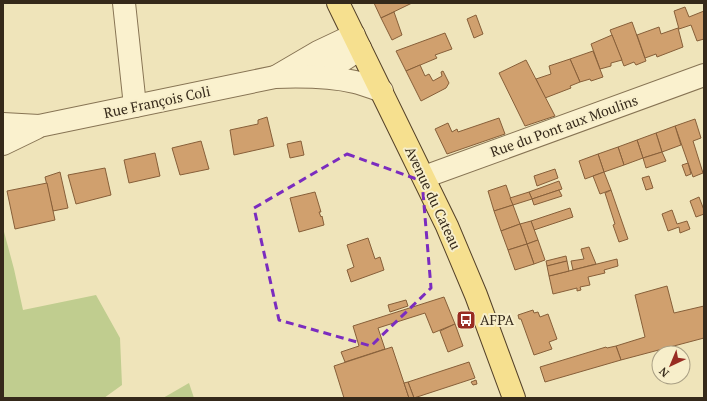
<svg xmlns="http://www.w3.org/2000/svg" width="707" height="401" font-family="'PT Serif',serif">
	<rect width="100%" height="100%" fill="#efe4ba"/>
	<!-- green -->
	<g fill="#c0cd8f">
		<polygon points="3,228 14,269 23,310 96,295 120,338 122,385 104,398 3,398"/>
		<polygon points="189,383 194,398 163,398"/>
	</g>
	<!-- building -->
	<g fill="#d0a06e" stroke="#875f39">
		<polygon points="374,3 412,3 381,18"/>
		<polygon points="685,7 689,17 704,11 704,39 697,41 691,25 679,29 674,11"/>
		<polygon points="394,12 402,35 392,40 381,18"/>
		<polygon points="476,15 483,34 474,38 467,19"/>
		<polygon points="632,22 646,61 636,65 634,62 624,66 610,30"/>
		<polygon points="659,27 661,34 678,28 683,47 657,57 656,54 645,58 637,35"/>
		<polygon points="445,33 452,49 435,55 437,58 406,71 396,51"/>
		<polygon points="612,35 622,60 611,63 611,66 600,69 591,44"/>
		<polygon points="593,51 603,77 591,81 590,79 580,82 570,59"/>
		<polygon points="570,59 580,82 570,86 571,88 545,98 536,79 551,74 549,66"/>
		<polygon points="526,60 555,116 525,126 499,73"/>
		<polygon points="420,65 425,76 429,74 433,81 442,76 441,72 443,71 449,83 446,88 421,101 406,71"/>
		<polygon points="267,117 274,146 234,155 230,130 258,124 258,120"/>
		<polygon points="499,118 505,134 447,154 435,129 448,123 452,132 457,129 458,132"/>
		<polygon points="695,119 701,138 693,141 703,173 693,177 675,126"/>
		<polygon points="675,126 681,145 662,152 656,133"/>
		<polygon points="656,133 662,152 643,158 637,140"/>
		<polygon points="637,140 643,158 624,165 618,147"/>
		<polygon points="201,141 209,169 180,175 172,148"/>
		<polygon points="301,141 304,155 290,158 287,144"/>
		<polygon points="618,147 624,165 604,172 598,154"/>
		<polygon points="662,152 666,161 646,168 643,158"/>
		<polygon points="155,153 160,176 129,183 124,160"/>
		<polygon points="598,154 604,172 585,179 579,161"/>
		<polygon points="688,163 691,174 686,176 682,165"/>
		<polygon points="105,168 111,195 76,204 68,175"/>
		<polygon points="555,169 558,178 537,186 534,176"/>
		<polygon points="60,172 68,208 53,211 45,177"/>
		<polygon points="604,172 611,190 600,194 593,176"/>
		<polygon points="649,176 653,188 646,190 642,178"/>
		<polygon points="559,181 562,189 532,199 529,192"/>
		<polygon points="47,183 55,220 15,229 7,191"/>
		<polygon points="506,185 513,205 494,211 488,191"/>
		<polygon points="559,190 562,196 534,205 532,199"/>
		<polygon points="611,190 628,239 619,242 613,225 615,224 605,193"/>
		<polygon points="315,192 321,212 319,212 321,217 322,216 324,225 299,232 290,198"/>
		<polygon points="529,192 532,199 513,205 510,198"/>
		<polygon points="699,197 704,210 704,214 696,217 690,201"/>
		<polygon points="513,205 520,224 501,231 494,211"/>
		<polygon points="570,208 573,217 534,230 531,221"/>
		<polygon points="672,210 677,224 687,221 690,229 680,233 679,227 668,231 662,214"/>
		<polygon points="531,221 538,240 527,244 520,224"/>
		<polygon points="520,224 527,244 508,250 501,231"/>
		<polygon points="368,238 375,259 380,257 384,270 351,282 347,270 354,267 347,245"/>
		<polygon points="538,240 545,260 534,264 527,244"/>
		<polygon points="527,244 534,264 515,270 508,250"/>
		<polygon points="589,247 596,264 573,270 571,261 584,259 581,249"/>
		<polygon points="566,256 567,261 547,266 546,261"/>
		<polygon points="617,259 618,266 604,270 605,273 588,277 590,285 580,287 581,290 577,291 577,288 553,294 549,276"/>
		<polygon points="567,261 569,271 549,276 547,266"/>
		<polygon points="667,286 674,313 704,306 704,338 621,360 616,346 645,337 635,295"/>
		<polygon points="444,297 455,324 433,333 425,313 378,328 385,349 345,362 341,352 359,346 353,326"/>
		<polygon points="406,300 408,306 390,312 388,305"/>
		<polygon points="533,310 534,313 538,312 540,317 548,314 557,339 549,342 552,349 534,355 521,319 519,319 518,315"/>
		<polygon points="455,324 463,346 448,352 440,331"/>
		<polygon points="616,346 621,360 545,382 540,367 606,347 607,348"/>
		<polygon points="392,347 409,398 344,398 334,366"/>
		<polygon points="469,362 475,378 414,398 408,382"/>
		<polygon points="476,380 477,384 473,385 471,382"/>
		<polygon points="408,382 414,398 409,398 404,383"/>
	</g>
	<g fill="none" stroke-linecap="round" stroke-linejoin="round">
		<defs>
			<g id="minor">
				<polyline points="124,3 135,106"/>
				<polyline points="277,76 318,52 354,35"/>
				<path d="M313 76C331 69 345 60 360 48"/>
				<path d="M3 124 39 126 275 77C302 76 329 76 355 82 364 84 373 88 382 91"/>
				<polyline points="3,144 36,128"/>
				<polyline points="424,177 704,75"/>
			</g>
			<polyline id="major" points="338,3 447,226 476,295 514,398"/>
		</defs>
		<!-- minor casing -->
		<use href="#minor" stroke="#877454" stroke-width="24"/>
		<!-- major casing -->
		<use href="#major" stroke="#544129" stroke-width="24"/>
		<!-- minor -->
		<use href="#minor" stroke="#faf1ce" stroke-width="22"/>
		<!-- major -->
		<use href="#major" stroke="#f6e08f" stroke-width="22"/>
	</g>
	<!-- marked area -->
	<path fill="none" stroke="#7b2cbf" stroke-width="3" stroke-dasharray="8 5" stroke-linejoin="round" d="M347 154 422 181 431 288 371 346 279 320 254 208Z"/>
	<!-- icons -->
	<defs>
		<symbol id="bus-square" viewBox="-11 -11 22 22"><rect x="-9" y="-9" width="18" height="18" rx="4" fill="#982c22" stroke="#f7eeca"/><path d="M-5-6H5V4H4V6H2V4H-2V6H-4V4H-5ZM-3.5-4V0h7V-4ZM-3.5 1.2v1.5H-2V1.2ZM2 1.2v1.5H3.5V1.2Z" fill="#fff"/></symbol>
	</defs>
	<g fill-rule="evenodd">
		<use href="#bus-square" x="455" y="309" width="22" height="22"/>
	</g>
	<g text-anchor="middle" stroke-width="4" stroke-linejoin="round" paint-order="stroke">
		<!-- street labels -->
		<g font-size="14" fill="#35291a" stroke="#f7eeca">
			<text transform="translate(157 102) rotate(-12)" y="5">Rue François Coli</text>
			<text transform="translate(564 126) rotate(-20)" y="5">Rue du Pont aux Moulins</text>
			<text transform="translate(433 198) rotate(65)" y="5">Avenue du Cateau</text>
		</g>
		<!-- poi labels -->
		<g font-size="14" fill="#35291a" stroke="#f7eeca" text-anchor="start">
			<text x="480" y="325">AFPA</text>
		</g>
	</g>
	<!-- border -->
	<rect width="707" height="401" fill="none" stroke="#35291a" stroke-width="8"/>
	<!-- north arrow -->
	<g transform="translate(671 365) rotate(224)"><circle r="19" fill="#f7eeca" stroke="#a99f84"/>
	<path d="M0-3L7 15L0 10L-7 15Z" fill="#982c22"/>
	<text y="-6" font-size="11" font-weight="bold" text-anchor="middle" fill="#35291a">N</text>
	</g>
</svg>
